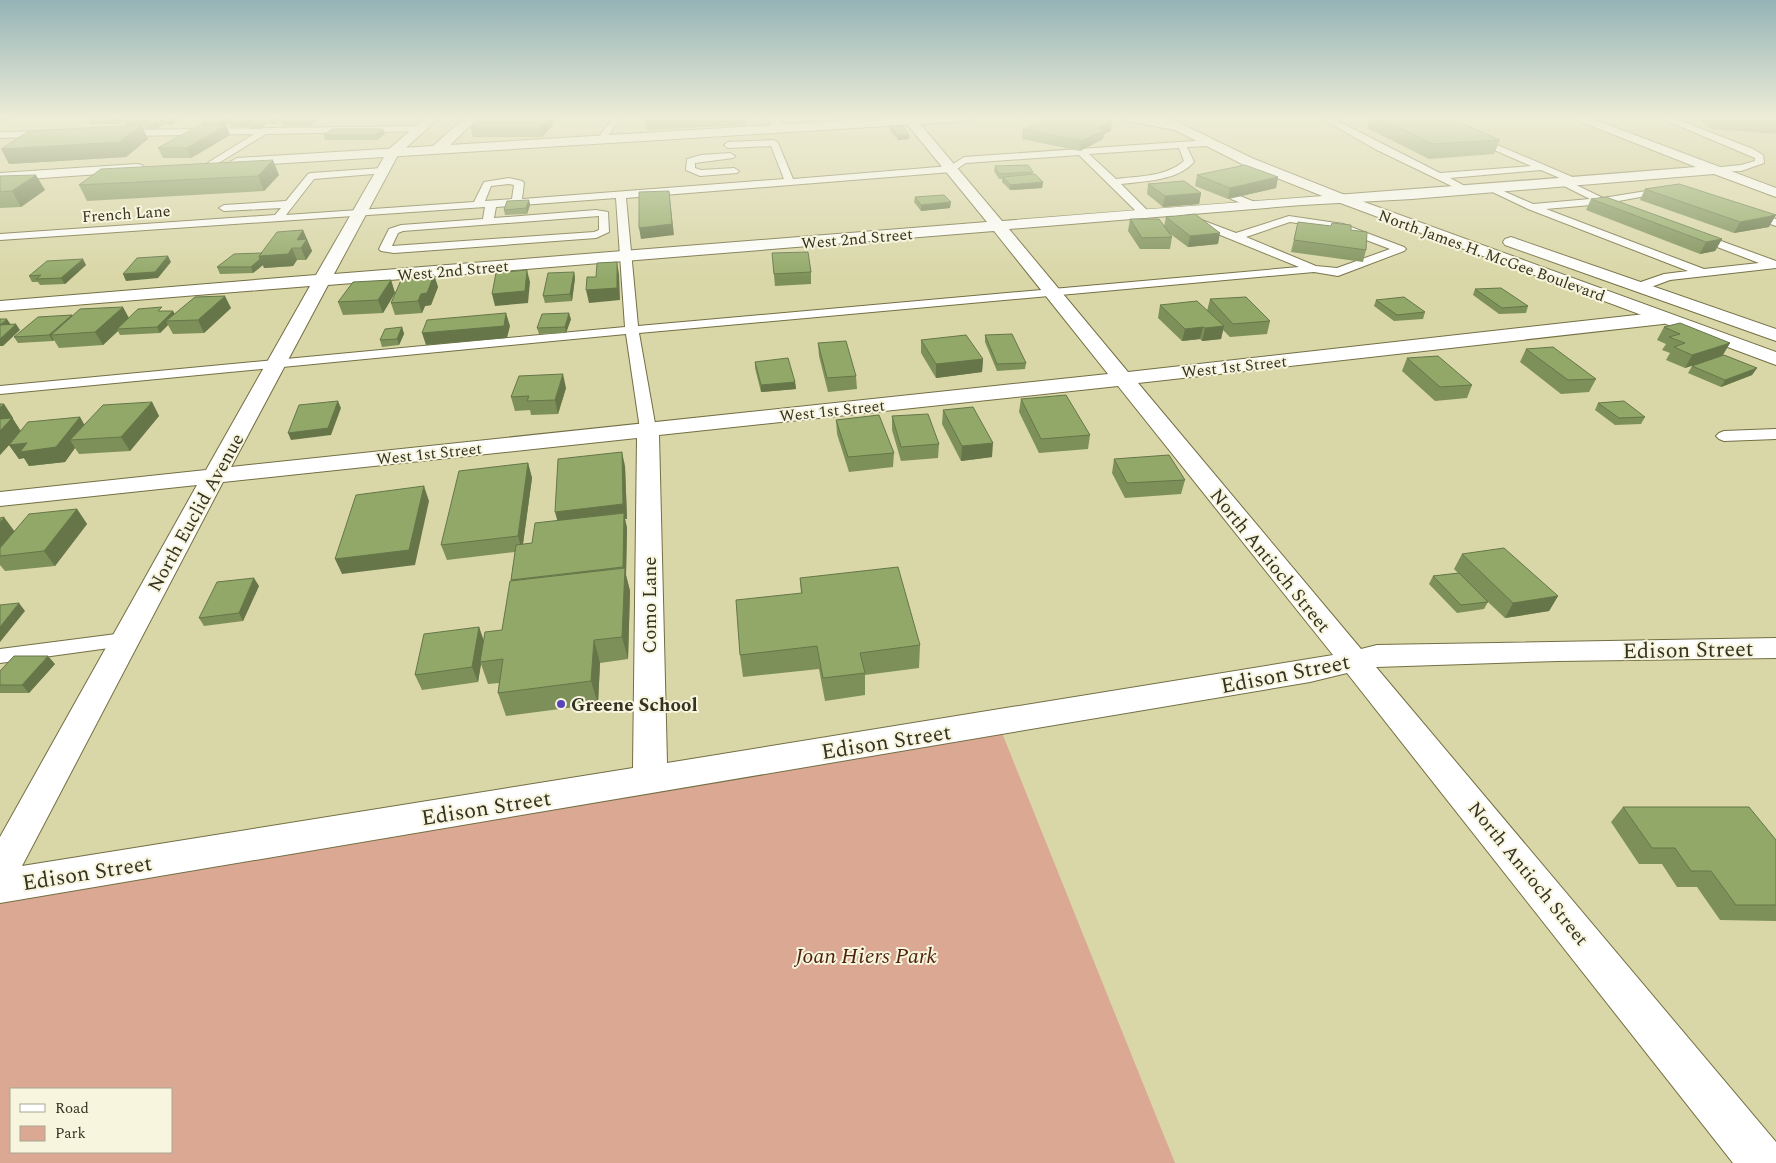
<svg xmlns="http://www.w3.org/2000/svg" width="1776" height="1163" font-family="Spectral,serif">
	<rect width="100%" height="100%" fill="#d9d6a7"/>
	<!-- built -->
	<polygon fill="#ceca94" points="1434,117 1776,117 1776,193 1714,170 1578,181"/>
	<!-- green -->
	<path fill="#dba893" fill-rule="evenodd" d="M998 723 1175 1163H0V886ZM11 1089H171V1152H11Z"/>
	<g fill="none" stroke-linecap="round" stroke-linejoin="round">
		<defs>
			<g id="lane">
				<polygon points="613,117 621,117 604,142 598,142 597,140"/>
				<polygon points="1319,117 1330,117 1440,173 1531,166 1471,140 1470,138 1474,135 1577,179 1577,183 1572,183 1603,198 1671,187 1671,191 1668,192 1602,204 1546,209 1704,269 1759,263 1691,237 1690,235 1691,233 1699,233 1776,261 1776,268 1670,280 1643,290 1635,290 1633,287 1635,284 1664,274 1688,271 1528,209 1484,188 1486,186 1492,186 1533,204 1590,199 1556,182 1562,179 1541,170 1450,178 1472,190 1467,193 1464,192 1375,149"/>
				<polygon points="1658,117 1671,117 1753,149 1763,155 1764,163 1741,171 1711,172 1711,168 1741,165 1755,161 1755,158"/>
				<polygon points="420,126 424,129 423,131 266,134 212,167 207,164 209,162 254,134 121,136 117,133 121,130"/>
				<polygon points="49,131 52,132 52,136 0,138 0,132"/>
				<path d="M774 140 778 143 793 179 950 166 964 157 1208 140 1212 143 1208 146 1187 147 1194 162C1177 181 1145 181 1121 184L1150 213 1151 215 1146 218 1142 217 1079 155 966 163 952 172 626 198 638 326 1299 267 1171 215 1170 213 1171 211 1175 210 1236 233 1289 216 1343 224 1404 247 1406 249 1404 251 1338 276 1314 272 639 333 656 429 653 432H643L640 429 626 334 0 394V386L625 327 616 198 496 207 494 218 596 210 608 212 609 232 596 238 394 253 381 251 379 249 389 229 401 225 483 219 485 207 0 240V234L275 215 281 208 224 211 219 208 224 205 286 201 308 174 311 173 382 168 385 169V173L314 179 286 215 474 202 484 182 509 178 522 181 524 183 522 199 784 179 771 146 728 148 724 145 728 142ZM1179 148 1184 161C1166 177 1138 176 1116 179L1089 154ZM509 184 514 185 512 199 485 201 491 186ZM599 216V230L594 232 392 246 398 233 403 231ZM1290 222 1337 229 1390 249 1337 268 1316 266 1246 237Z"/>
				<polygon points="730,153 735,156 733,158 695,163 695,168 701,170 734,168 739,171 737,173 700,176 686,170 687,159 701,155"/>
				<polygon points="1235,194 1260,204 1261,206 1256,209 1231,199 1231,195"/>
				<polygon points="1749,210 1776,219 1776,226 1745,215 1744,213"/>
				<polygon points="1776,429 1776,439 1724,441 1719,439 1716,436 1719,433 1724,431"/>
				<polygon points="124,633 131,635 134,640 131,645 0,663 0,649"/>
			</g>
			<g id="street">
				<path d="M426 117H440L398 155 334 274 987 222 907 124 905 121 911 117 915 118 1002 221C1233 202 1465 186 1696 167L1569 117H1587L1776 188V197L1714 174 1412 199 1302 205 1009 229 1128 372 1663 312 1670 314 1672 318 1670 322 1663 324 1138 383 1361 649 1377 645 1776 638V658L1558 661 1376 667 1776 1142V1163H1733L1347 673 1310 682 0 903V837L197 485 0 506V492L206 470 310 286 0 311V301L316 275 388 150ZM994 231 1108 374 231 467 328 285ZM1118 386 1333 655 667 763 659 435ZM637 438 633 768 22 866 223 482Z"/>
				<polygon points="465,117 479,117 442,153 432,153 430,150 432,147"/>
				<polygon points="768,117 780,117 783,129 781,132 773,132"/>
			</g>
			<g id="secondary">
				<polygon points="1121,117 1167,117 1254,159 1345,195 1776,352 1776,365 1335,201 1244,165 1175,130 1127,121"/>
				<polygon points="1511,237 1776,329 1776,341 1505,245 1503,242 1505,239"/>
			</g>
			<g id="primary">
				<polygon points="901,117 973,117 967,121 237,166 230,162 237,158"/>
				<polygon points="137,164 142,165 144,168 142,171 0,181 0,173"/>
			</g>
		</defs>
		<!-- lane casing -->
		<use href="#lane" stroke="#736f44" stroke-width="2"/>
		<!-- street casing -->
		<use href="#street" stroke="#736f44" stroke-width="2"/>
		<!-- secondary casing -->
		<use href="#secondary" stroke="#736f44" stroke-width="2"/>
		<!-- primary casing -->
		<use href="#primary" stroke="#736f44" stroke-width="2"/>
		<!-- lane -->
		<use href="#lane" fill="#fff" fill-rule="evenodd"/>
		<!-- street -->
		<use href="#street" fill="#fff" fill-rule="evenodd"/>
		<!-- secondary -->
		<use href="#secondary" fill="#fff" fill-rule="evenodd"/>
		<!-- primary -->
		<use href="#primary" fill="#fff" fill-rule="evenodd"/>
	</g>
	<!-- wall -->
	<g fill="#7d9059">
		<polygon points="130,117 117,124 91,124 89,119"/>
		<polygon points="185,117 171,125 164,125 155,129 145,129 144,126 142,126 148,139 126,157 9,164 126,126 124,121"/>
		<polygon points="285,117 274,124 266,124 260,129 250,129 249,126 247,127 231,127 229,123 224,125 230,135 191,158 163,158 158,148 203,125 201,122"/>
		<polygon points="288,117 318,117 319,119 309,126 283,126 281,121"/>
		<polygon points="645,117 745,117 746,125 647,130"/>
		<polygon points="1370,117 1448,117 1500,140 1494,154 1429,159 1367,128"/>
		<polygon points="1698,117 1776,117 1776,134 1711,129"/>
		<polygon points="1066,122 1111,131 1104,134 1103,139 1080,151 1022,139 1023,129"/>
		<polygon points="553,125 542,137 473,137 471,128"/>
		<polygon points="890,126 909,135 909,139 898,140 890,131"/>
		<polygon points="385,134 377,140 325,140 324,135"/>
		<polygon points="995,166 1033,172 1032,175 1043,182 1042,188 1010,190 1002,182 1002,179 999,179 994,171"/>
		<polygon points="279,175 264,191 87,201 79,185"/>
		<polygon points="1197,175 1278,177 1276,188 1228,199 1195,186"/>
		<polygon points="0,176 45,190 21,207 0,208"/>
		<polygon points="1148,184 1201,193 1199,204 1163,207 1147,194"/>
		<polygon points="1645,189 1769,227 1734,233 1640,200"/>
		<polygon points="915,197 950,208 921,211 914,202"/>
		<polygon points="1591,199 1722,239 1715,251 1700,254 1586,210"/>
		<polygon points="529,200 530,205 527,214 505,215 504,210"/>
		<polygon points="1166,217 1218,244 1188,247 1169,233 1172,237 1170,249 1140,249 1128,231 1130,219 1164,226"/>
		<polygon points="1298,222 1351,230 1366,250 1363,262 1291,252"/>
		<polygon points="303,230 312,251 306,260 297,260 293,266 264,268 263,265 253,273 220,274 217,267 262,253"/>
		<polygon points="772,253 811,272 811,284 775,286"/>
		<polygon points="86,265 65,284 40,285 38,282 32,282 29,276"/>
		<polygon points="574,272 575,278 572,301 545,303 543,296"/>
		<polygon points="434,275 438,287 431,305 425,306 422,313 395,315 391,303"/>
		<polygon points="391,280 395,293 383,313 343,315 338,302"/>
		<polygon points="1475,289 1528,306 1526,313 1499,314 1473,295"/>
		<polygon points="1210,299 1270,321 1267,334 1230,337 1223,330 1221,339 1202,341 1200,339 1182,341 1158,318 1160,305 1207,311"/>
		<polygon points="1376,300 1425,312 1423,319 1394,321 1374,306"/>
		<polygon points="231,308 204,333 173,334 168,325 160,333 120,335 118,331 103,345 59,348 54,340 53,341 18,343 14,337 72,315 73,316 128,318 164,311 173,311 175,314"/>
		<polygon points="571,319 566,333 539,334 537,328"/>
		<polygon points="402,327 404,334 399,345 382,347 380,340"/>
		<polygon points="1664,327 1730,343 1723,355 1757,368 1752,375 1721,387 1688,373 1692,366 1703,362 1685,368 1666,360 1670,353 1662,350 1666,344 1657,340"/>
		<polygon points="985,335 1026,363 1025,369 997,371 985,342"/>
		<polygon points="921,340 983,359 982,372 936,378 921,353"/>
		<polygon points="818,343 856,376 857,389 828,392 819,356"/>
		<polygon points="1526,349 1596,379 1589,392 1561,394 1520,362"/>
		<polygon points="1407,358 1472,385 1467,398 1435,401 1402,371"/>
		<polygon points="755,362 795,382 796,389 761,392 755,368"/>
		<polygon points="566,388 558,414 531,415 530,410 515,411 511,397"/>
		<polygon points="1021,399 1090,435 1088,449 1039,453 1019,412"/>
		<polygon points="152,402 159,416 130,451 79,454 75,448 65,462 29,466 24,458 19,459 9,445 0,455 0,404 4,404 13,418 13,419 21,431 80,417 84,425"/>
		<polygon points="1598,403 1645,417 1641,424 1615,425 1595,410"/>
		<polygon points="943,410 992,457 961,461 942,424"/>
		<polygon points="892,416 939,444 938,458 901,461 892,430"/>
		<polygon points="836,420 894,453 893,467 849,472 837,434"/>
		<polygon points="1114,459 1185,480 1181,494 1125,498 1112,473"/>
		<polygon points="528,463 532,478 523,544 532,543 557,521 625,466 627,519 625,519 627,528 626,575 630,591 628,659 600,663 598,704 506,716 498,693 499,683 488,684 481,664 478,682 422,690 415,675 479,627 484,641 502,630 511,581 515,552 447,560 441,545"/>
		<polygon points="77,509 87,524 55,566 5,571 0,565 0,518 14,531"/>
		<polygon points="1462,554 1558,596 1549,611 1505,618 1488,602 1484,609 1457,613 1429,584 1433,576 1458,573 1454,569"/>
		<polygon points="800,578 920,645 919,668 865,675 865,695 825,701 819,669 743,677 740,655 801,593"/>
		<polygon points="259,586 243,621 204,626 199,618"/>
		<polygon points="55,664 29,693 0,693 0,671"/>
		<polygon points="1623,807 1776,840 1776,921 1720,920 1697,887 1677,887 1662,864 1639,864 1611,822"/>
	</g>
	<!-- shaded-wall -->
	<g fill="#667649">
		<polygon points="0,117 12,117 13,118 2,123 0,120"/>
		<polygon points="119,117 130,117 117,124 115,119"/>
		<polygon points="151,117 162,117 145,124 144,121"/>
		<polygon points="174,117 185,117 171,125 169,120"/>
		<polygon points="228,117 239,117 221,127 219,122"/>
		<polygon points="253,117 263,117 249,124 249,126 247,127 245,122"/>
		<polygon points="276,117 285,117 274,124 272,120"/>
		<polygon points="310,117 318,117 319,119 309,126 307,121"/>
		<polygon points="550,117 552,117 553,125 542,137 540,128"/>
		<polygon points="162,120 164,125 155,129 153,124"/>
		<polygon points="265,120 266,124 260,129 258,124"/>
		<polygon points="1112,121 1111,131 1104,134 1103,139 1080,151 1081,141 1097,128"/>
		<polygon points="141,125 148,139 126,157 9,164 1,149"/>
		<polygon points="226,125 230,135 191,158 187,148"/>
		<polygon points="383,129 385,134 377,140 376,135"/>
		<polygon points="898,135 909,135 909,139 898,140"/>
		<polygon points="273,160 279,175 264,191 258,176"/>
		<polygon points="36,175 45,190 21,207 12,191"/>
		<polygon points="1278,177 1276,188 1228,199 1230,188"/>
		<polygon points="1043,182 1042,188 1010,190 1010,185"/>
		<polygon points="669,191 674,235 641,239 639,228"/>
		<polygon points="1201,193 1199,204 1163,207 1165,196"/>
		<polygon points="529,200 530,205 527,214 526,208"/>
		<polygon points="951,202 950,208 921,211 921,205"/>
		<polygon points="1776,215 1769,227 1734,233 1740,222"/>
		<polygon points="303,230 312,251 306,260 301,248 297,240"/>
		<polygon points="1220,233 1218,244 1188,247 1190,236"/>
		<polygon points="1722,239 1715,251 1700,254 1706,242"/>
		<polygon points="292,248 297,260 293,266 264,268 263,265 253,273 251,267 259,256"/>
		<polygon points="168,256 171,262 158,278 126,281 123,274"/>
		<polygon points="83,259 86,265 65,284 61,278"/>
		<polygon points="617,262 619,274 620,300 589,303 586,290"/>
		<polygon points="527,270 530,282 528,303 495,306 492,294"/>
		<polygon points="574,272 575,278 572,301 570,294"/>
		<polygon points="434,275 438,287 431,305 425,306 422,313 418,301 421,294"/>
		<polygon points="391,280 395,293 383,313 378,300"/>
		<polygon points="225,296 231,308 204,333 198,320"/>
		<polygon points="123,307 130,320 117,329 118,331 103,345 95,332"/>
		<polygon points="173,311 176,317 166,321 168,325 160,333 157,327"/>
		<polygon points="506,313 510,326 507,338 426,345 422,333"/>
		<polygon points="569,313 571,319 566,333 565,327"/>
		<polygon points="72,315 76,322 51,335 54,340 53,341 49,335"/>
		<polygon points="7,319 11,325 0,325"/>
		<polygon points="16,324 20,330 3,346 0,346 0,339"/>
		<polygon points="1224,326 1221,339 1202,341 1205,328"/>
		<polygon points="402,327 404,334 399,345 397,339"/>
		<polygon points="1203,327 1200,339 1182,341 1185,329"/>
		<polygon points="1730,343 1722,356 1685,368 1692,355"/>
		<polygon points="983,359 982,372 936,378 936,364"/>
		<polygon points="1757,368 1752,375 1721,387 1725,380"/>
		<polygon points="563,374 566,388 558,414 555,400"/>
		<polygon points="795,382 796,389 761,392 761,385"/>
		<polygon points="338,401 341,408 331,435 291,440 288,433"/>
		<polygon points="152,402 159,416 130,451 121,437"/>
		<polygon points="4,404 13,418 13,419 21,432 80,417 88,431 70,440 75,448 65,462 29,466 24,458 19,459 9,445 0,455 0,408"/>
		<polygon points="993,443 992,457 961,461 962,446"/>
		<polygon points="622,452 625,466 627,519 625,519 627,528 626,575 630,591 628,659 622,637 624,575 623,567 559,527 555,512"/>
		<polygon points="528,463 532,478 522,551 518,536"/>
		<polygon points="424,486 429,501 415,565 342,574 335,559"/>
		<polygon points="77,509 87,524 55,566 44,551"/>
		<polygon points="4,517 15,532 0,553 0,523"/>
		<polygon points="254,578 259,586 243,621 239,613"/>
		<polygon points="1558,596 1549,611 1505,618 1513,603"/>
		<polygon points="19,603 25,611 0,642 0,627"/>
		<polygon points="479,627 484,642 480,662 481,664 478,682 472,667"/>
		<polygon points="594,640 600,663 598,704 591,681"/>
		<polygon points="48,656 55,664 29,693 22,685"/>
	</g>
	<!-- building -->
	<g fill="#91a868" stroke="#667649">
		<polygon points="93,117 119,117 115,119 89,119"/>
		<polygon points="132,117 151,117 144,121 124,121"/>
		<polygon points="156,117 174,117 169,120 162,120 153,124 143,124"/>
		<polygon points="210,117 228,117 219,122 201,122"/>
		<polygon points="237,117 253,117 245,122 229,122"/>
		<polygon points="259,117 276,117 272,120 265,120 258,124 249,124"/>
		<polygon points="288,117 313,117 307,121 281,121"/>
		<polygon points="482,117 550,117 540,128 471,128"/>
		<polygon points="1076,117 1093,117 1112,121 1097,128 1105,130 1081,141 1023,129 1048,118 1066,122"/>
		<polygon points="1377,117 1448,117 1500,140 1433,144"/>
		<polygon points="1745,117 1776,117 1776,120 1772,120"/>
		<polygon points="141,125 119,142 1,149 29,131"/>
		<polygon points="199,125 226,125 187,148 158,148"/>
		<polygon points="902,125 909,135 898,135 890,126"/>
		<polygon points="332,129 383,129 376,135 324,135"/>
		<polygon points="273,160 258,176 79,185 101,169"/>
		<polygon points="1028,165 1033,172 999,174 995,166"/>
		<polygon points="1245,165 1278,177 1230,188 1197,175"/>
		<polygon points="1035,174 1043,182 1010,185 1003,177"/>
		<polygon points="36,175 12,191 0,192 0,176"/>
		<polygon points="1184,181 1201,193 1165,196 1148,184"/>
		<polygon points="1679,184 1776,215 1740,222 1645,189"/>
		<polygon points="669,191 672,224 639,228 639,192"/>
		<polygon points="944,195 951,202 921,205 915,197"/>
		<polygon points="1606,197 1722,239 1706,242 1591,199"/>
		<polygon points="529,200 526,208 504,210 507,201"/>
		<polygon points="1195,214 1220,233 1190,236 1166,217"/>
		<polygon points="1130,219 1159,219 1172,237 1142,238"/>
		<polygon points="1298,222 1331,226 1332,223 1351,225 1351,230 1367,232 1366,250 1294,240"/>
		<polygon points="303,230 297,240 307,239 301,248 292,248 288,254 259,256 277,232"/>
		<polygon points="808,252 811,272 774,274 772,253"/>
		<polygon points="262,253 259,256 260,259 251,267 217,267 234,254"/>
		<polygon points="168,256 155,272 123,274 137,258"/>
		<polygon points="83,259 61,278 36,279 41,275 29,276 47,261"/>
		<polygon points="617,262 617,288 586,290 587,277 596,277 597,263"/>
		<polygon points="527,270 525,291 492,294 496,273"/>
		<polygon points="574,272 570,294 543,296 548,273"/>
		<polygon points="434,275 427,293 421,294 418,301 391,303 402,278"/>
		<polygon points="391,280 378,300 338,302 353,282"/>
		<polygon points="1501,288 1528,306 1502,308 1475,289"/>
		<polygon points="225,296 198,320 166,321 195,297"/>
		<polygon points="1246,297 1270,321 1233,324 1210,299"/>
		<polygon points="1404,297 1425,312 1397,315 1376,300"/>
		<polygon points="1197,301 1224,326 1205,328 1203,327 1185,329 1160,305"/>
		<polygon points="123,307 95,332 51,335 80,309"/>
		<polygon points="162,307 158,311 173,311 157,327 117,329 138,309"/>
		<polygon points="506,313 504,326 422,333 427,320"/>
		<polygon points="569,313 565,327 537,328 542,314"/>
		<polygon points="72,315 49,335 14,337 38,317"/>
		<polygon points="0,319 7,319 0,325 16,324 0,339"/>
		<polygon points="1680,323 1730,343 1692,355 1674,347 1685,343 1669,337 1680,334 1664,327"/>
		<polygon points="402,327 397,339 380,340 385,329"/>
		<polygon points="1012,334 1026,363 997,364 985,335"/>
		<polygon points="966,335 983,359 936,364 921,340"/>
		<polygon points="846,341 856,376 827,378 818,343"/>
		<polygon points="1553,347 1596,379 1568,380 1526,349"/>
		<polygon points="1724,355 1757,368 1725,380 1692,366"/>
		<polygon points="1438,356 1472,385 1440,387 1407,358"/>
		<polygon points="788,358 795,382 761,385 755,362"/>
		<polygon points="563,374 555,400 527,401 529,396 511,397 519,376"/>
		<polygon points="1066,395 1090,435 1041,439 1021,399"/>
		<polygon points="338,401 328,428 288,433 299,405"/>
		<polygon points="1624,401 1645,417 1619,418 1598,403"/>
		<polygon points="152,402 121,437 70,440 103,405"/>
		<polygon points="0,404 4,404 0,408"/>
		<polygon points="973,407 993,443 962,446 943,410"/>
		<polygon points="928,414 939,444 901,447 892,416"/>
		<polygon points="879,415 894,453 848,457 836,420"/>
		<polygon points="80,417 56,447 20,452 27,443 9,445 28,422"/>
		<polygon points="12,418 0,431 0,419"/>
		<polygon points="622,452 623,504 555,512 558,459"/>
		<polygon points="1169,455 1185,480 1127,483 1114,459"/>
		<polygon points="528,463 518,536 441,545 459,471"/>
		<polygon points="424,486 409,550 335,559 356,495"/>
		<polygon points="77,509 44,551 0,556 0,548 29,514"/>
		<polygon points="624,513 623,567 511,580 516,545 532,543 535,523"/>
		<polygon points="4,517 0,523 0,518"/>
		<polygon points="1504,548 1558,596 1513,603 1462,554"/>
		<polygon points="898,567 920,645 860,653 865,673 823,678 817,646 740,655 736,600 802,593 800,578"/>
		<polygon points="625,568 622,637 594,640 591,681 498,693 503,659 480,662 485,632 502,630 510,581"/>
		<polygon points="1459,573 1488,602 1461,605 1433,576"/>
		<polygon points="254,578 239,613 199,618 217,582"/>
		<polygon points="19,603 0,627 0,605"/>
		<polygon points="479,627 472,667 415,675 424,634"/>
		<polygon points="14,656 48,656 22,685 0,685 0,671"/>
		<polygon points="1623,807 1749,807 1776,840 1776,905 1736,905 1711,871 1691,871 1675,848 1652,848"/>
	</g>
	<!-- sky -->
	<linearGradient id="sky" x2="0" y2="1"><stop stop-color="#94b3b6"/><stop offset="0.42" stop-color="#eeedd7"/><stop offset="1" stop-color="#eeedd7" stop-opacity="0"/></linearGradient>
	<rect width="1776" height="280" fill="url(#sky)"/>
	<!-- markers -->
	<circle fill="#5744bc" stroke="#f7f5de" stroke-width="2" cx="561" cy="704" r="5"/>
	<g text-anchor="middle" stroke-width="4" stroke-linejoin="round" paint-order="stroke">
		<!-- far-street labels -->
		<g font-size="16" fill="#343220" stroke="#f7f5de">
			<text transform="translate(126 213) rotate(-4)" y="6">French Lane</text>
			<text transform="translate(857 238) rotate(-5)" y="6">West 2nd Street</text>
			<text transform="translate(1492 255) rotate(20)" y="6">North James H. McGee Boulevard</text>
			<text transform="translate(453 270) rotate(-5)" y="6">West 2nd Street</text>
			<text transform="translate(1234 366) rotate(-6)" y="6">West 1st Street</text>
			<text transform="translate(832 410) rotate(-6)" y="6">West 1st Street</text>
			<text transform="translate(429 453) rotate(-6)" y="6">West 1st Street</text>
		</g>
		<!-- street labels -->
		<g font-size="19" fill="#343220" stroke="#f7f5de">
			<text transform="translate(195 512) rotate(-61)" y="7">North Euclid Avenue</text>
			<text transform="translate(1271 560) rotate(51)" y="7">North Antioch Street</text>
			<text transform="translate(649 605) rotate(-90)" y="7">Como Lane</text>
			<text transform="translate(1529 873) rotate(51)" y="7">North Antioch Street</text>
		</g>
		<!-- poi labels -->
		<g font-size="19" font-weight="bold" fill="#343220" stroke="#f7f5de" text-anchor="start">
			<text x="571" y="711">Greene School</text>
		</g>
		<!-- near-street labels -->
		<g font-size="22" fill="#343220" stroke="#f7f5de">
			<text transform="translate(1688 649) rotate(-1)" y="8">Edison Street</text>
			<text transform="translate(1285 673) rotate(-11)" y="8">Edison Street</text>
			<text transform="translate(886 741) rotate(-9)" y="8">Edison Street</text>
			<text transform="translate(486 807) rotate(-9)" y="8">Edison Street</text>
			<text transform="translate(87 872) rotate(-9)" y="8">Edison Street</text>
		</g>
		<!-- near-park labels -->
		<g font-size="22" font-style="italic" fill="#4e220d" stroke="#f7f5de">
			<text x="866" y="963">Joan Hiers Park</text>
		</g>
	</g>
	<!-- legend -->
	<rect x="10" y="1088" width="162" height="65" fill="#f7f5de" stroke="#a9a792"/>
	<rect x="20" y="1104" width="25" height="8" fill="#ffffff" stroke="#a9a792"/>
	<text x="55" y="1113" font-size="15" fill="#343220">Road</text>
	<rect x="20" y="1126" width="25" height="15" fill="#dba893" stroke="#a9a792"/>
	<text x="55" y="1138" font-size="15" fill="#343220">Park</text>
</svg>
